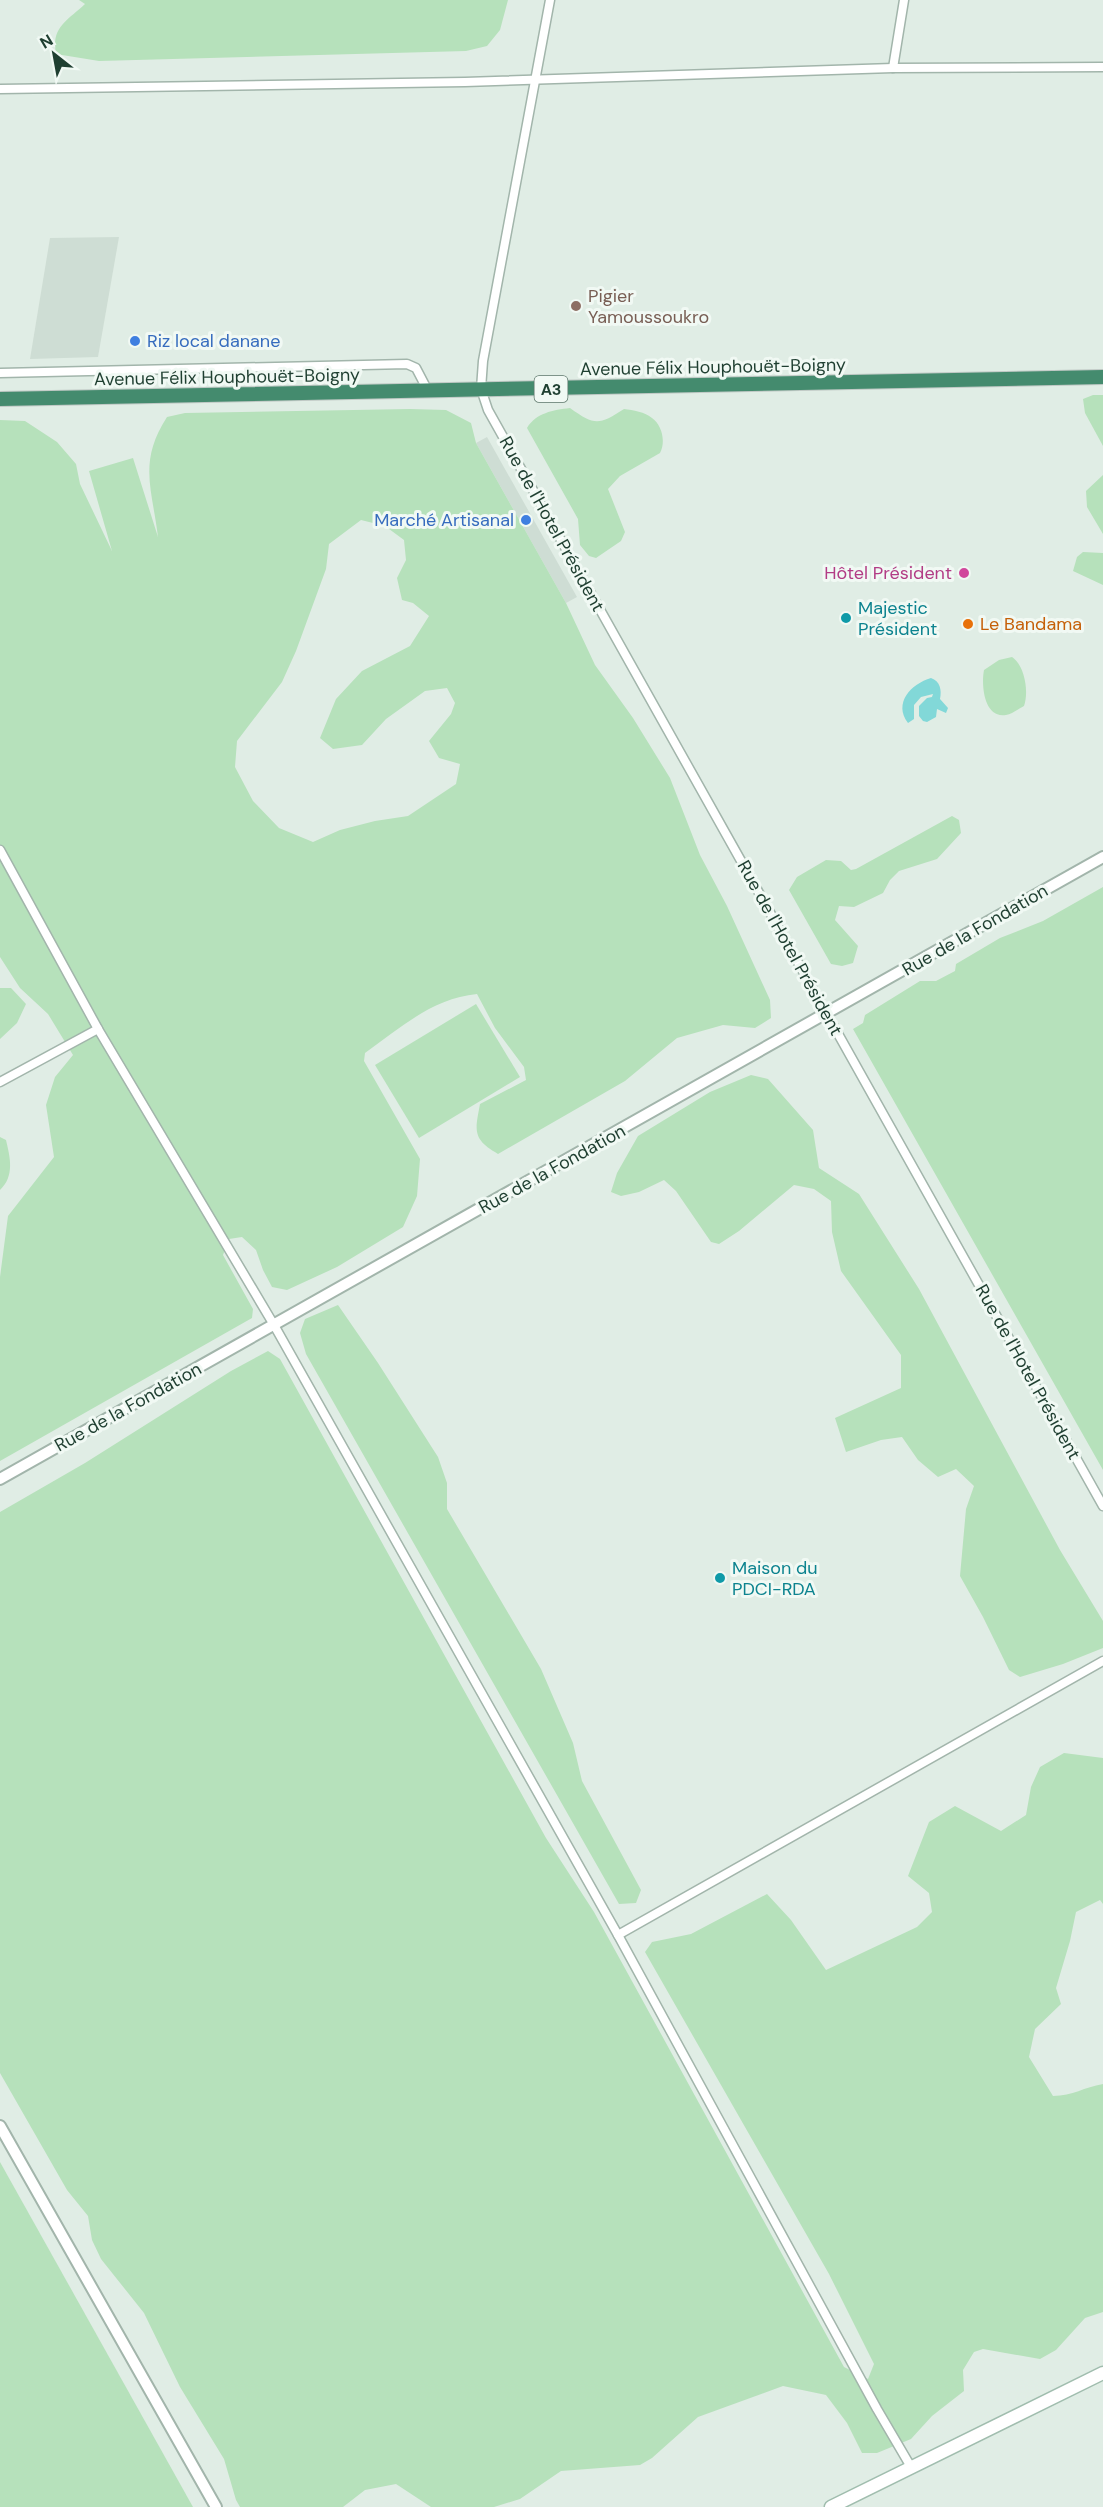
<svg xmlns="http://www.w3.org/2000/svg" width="1103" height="2507" font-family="'DM Sans',sans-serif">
	<rect width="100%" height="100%" fill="#e0ede5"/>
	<!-- built -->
	<g fill="#ceddd4">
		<polygon points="119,237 98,357 30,359 50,238"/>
		<polygon points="487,437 577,597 566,603 476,443"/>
	</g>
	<!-- green -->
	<g fill="#b6e1bb" fill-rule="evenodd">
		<path d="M79 0H508L500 30 487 46 466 51 99 61 56 54C51 27 67 21 85 4Z"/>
		<polygon points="1093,395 1103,395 1103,446 1085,413 1083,399"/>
		<path d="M570 408C595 426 599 425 624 409 633 410 645 412 652 418 662 425 666 442 660 453L620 476 608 489 625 532 621 541 596 558 589 556 580 545 578 519 527 428C536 413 553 410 570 408Z"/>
		<path d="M410 409 446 410 471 423 476 443 566 603 595 665 633 718 670 778 700 855 727 906 770 1000 771 1018 755 1028 723 1025 677 1038 625 1081 498 1154C472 1139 475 1131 480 1104L526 1080 524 1067 495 1028 477 994C433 998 400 1028 365 1053L364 1061 420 1159 417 1196 403 1227 337 1267 287 1290 272 1287 263 1270 256 1250 242 1237 229 1239 223 1255 253 1309 252 1318 0 1461V1277L8 1216 54 1157 46 1105 55 1077 73 1055 48 1014 20 988 0 957V420L25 421 57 442 76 464 80 484 112 551 89 471 133 458 158 537C152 488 138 462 167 417L185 413ZM361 520 385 526 404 540 406 560 397 578 402 600 413 603 429 616 410 646 362 671 336 699 320 738 333 749 362 745 386 719 425 691 447 688 455 703 451 714 429 741 439 758 460 764 456 784 408 816 375 821 340 830 313 842 279 828 253 801 235 767 237 741 282 682 296 651 326 569 329 544Z"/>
		<polygon points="1103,475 1103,534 1087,507 1086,491"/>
		<polygon points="1083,552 1103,553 1103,585 1073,571 1077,557"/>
		<path d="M1012 657C1025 666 1029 692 1024 706 1018 709 1012 714 1006 715 984 719 981 685 984 670L999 660Z"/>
		<polygon points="952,816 959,820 961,833 937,859 899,871 890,880 883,893 854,907 839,906 835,920 858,946 853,963 842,966 831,964 789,890 797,877 826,860 841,861 851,870 856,869"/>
		<polygon points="1103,887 1103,1470 853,1029 863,1023 865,1015 920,981 936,981 955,971 956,964 1000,938 1043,921"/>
		<polygon points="0,988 11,988 26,1004 17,1023 0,1039"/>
		<polygon points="476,1004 520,1077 419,1138 375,1065"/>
		<polygon points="751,1075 768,1079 813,1130 819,1168 859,1194 919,1289 1060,1550 1103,1621 1103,1648 1063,1664 1020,1677 1009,1670 983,1617 960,1576 966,1509 974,1486 956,1469 938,1477 918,1460 902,1437 881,1440 846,1452 835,1418 901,1388 901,1355 841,1271 832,1232 831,1201 814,1189 794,1185 739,1231 719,1244 711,1242 676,1191 664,1180 639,1192 621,1196 611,1192 617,1173 638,1136 710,1092"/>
		<path d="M0 1137 6 1140C10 1157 15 1176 0 1190Z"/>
		<polygon points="338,1305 378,1363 438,1457 447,1483 447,1509 541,1669 573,1743 582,1781 641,1890 636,1903 619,1904 306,1354 300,1333 305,1319"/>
		<path d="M268 1351 280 1359 546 1838 594 1912 844 2367 868 2379 874 2364 829 2274 645 1952 652 1942 691 1934 767 1894 791 1920 826 1970 917 1927 932 1912 929 1893 908 1876 929 1822 955 1806 1001 1831 1026 1815 1031 1787 1040 1767 1064 1753 1103 1758V1904L1100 1900 1076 1912 1070 1941 1056 1988 1061 2004 1035 2029 1029 2057 1053 2096C1073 2096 1084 2087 1103 2084V2312L1085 2318 1056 2350 1040 2359 983 2349 974 2352 963 2370 964 2391 932 2416 911 2439 877 2453H862L847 2423 826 2395 783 2386 698 2417 652 2458 640 2465 561 2471 520 2499 494 2507H431L396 2484 365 2490 343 2507H240L236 2500 224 2459 180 2387 144 2313 101 2259 92 2240 88 2216 67 2190 0 2073V1512L85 1463 231 1371Z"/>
		<polygon points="0,2162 193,2507 0,2507"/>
	</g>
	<!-- water -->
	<path fill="#82d8d8" d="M931 678C940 681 942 690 940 699L948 708 946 713 937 709 936 717 927 722 923 721 919 716V706L927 698 932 697 933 694 921 697 914 705V719L908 723C893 703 911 684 931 678Z"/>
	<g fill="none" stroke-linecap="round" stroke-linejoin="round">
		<defs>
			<g id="minor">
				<polyline points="550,0 483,361 481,389 488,410 1103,1506"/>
				<polyline points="893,68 904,0"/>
				<polyline points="0,89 465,82 893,68 1103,67"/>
				<polyline points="0,373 407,364 416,368 428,391"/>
				<polyline points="0,850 98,1029 274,1325 618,1935 877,2409 911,2467"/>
				<polyline points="0,1082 98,1029"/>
				<polyline points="618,1935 1103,1661"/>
			</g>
			<g id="tertiary">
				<polyline points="0,1479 1103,857"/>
				<polyline points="0,2126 216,2507"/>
			</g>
			<polyline id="secondary" points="831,2507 1103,2373"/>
			<polyline id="trunk" points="0,399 1103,377"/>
		</defs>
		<!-- minor casing -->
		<use href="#minor" stroke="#a2b5ab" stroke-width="11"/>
		<!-- tertiary casing -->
		<use href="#tertiary" stroke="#a2b5ab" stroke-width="14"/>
		<!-- secondary casing -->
		<use href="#secondary" stroke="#a0bdae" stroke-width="15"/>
		<!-- trunk casing -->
		<use href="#trunk" stroke="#c0c9c5" stroke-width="16"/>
		<!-- minor -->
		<use href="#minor" stroke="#fff" stroke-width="8"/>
		<!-- tertiary -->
		<use href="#tertiary" stroke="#fff" stroke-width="10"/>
		<!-- secondary -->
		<use href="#secondary" stroke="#fff" stroke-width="12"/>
		<!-- trunk -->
		<use href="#trunk" stroke="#448b6e" stroke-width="14"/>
	</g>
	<!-- markers -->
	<circle fill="#8d6e63" stroke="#f1f9f4" stroke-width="2" cx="576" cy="306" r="6"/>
	<g fill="#3f7fe0" stroke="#f1f9f4" stroke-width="2">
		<circle cx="135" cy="341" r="6"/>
		<circle cx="526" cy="520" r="6"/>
	</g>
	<circle fill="#d1479c" stroke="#f1f9f4" stroke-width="2" cx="964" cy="573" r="6"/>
	<g fill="#0f9aa8" stroke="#f1f9f4" stroke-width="2">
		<circle cx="846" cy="618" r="6"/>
		<circle cx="720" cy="1578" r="6"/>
	</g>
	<circle fill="#e8710a" stroke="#f1f9f4" stroke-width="2" cx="968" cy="624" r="6"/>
	<g text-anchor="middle" stroke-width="6" stroke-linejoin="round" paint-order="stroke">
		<!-- shield labels -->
		<rect fill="#f1f9f4" stroke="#5e776c" stroke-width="1.5" x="534.5" y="376" width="33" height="26" rx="4.5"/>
		<g font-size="16" font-weight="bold" fill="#1f3f31">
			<text x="551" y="395">A3</text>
		</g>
		<!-- education labels -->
		<g font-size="18" fill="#785e54" stroke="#f1f9f4" text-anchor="start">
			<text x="588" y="302">Pigier<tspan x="588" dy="21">Yamoussoukro</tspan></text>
		</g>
		<!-- shop labels -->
		<g font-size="18" fill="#366cbe" stroke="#f1f9f4" text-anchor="start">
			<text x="147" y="347">Riz local danane</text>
			<text x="514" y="526" text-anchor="end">Marché Artisanal</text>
		</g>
		<!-- street labels -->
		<g font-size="18" fill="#1f3f31" stroke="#f1f9f4">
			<text transform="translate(713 367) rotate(-1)" y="6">Avenue Félix Houphouët-Boigny</text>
			<text transform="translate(227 377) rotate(-1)" y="6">Avenue Félix Houphouët-Boigny</text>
			<text transform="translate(552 524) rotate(61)" y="6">Rue de l'Hotel Président</text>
			<text transform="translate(975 930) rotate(-30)" y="6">Rue de la Fondation</text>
			<text transform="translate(790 948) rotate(61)" y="6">Rue de l'Hotel Président</text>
			<text transform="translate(552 1169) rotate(-29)" y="6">Rue de la Fondation</text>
			<text transform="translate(1028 1372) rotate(61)" y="6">Rue de l'Hotel Président</text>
			<text transform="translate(128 1407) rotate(-29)" y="6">Rue de la Fondation</text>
		</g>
		<!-- hotel labels -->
		<g font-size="18" fill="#b23c85" stroke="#f1f9f4" text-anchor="end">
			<text x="952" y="579">Hôtel Président</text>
		</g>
		<!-- culture labels -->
		<g font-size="18" fill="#0d838f" stroke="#f1f9f4" text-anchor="start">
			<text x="858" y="614">Majestic<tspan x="858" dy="21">Président</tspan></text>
			<text x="732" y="1574">Maison du<tspan x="732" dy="21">PDCI-RDA</tspan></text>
		</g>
		<!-- food labels -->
		<g font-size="18" fill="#c56008" stroke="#f1f9f4" text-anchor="start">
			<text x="980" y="630">Le Bandama</text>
		</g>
	</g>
	<!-- north arrow -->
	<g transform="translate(54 54) rotate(329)" stroke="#f1f9f4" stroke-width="4.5" paint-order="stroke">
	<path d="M0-4.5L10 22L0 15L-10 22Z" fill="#1f3f31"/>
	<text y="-9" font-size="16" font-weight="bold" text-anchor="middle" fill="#1f3f31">N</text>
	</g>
</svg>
